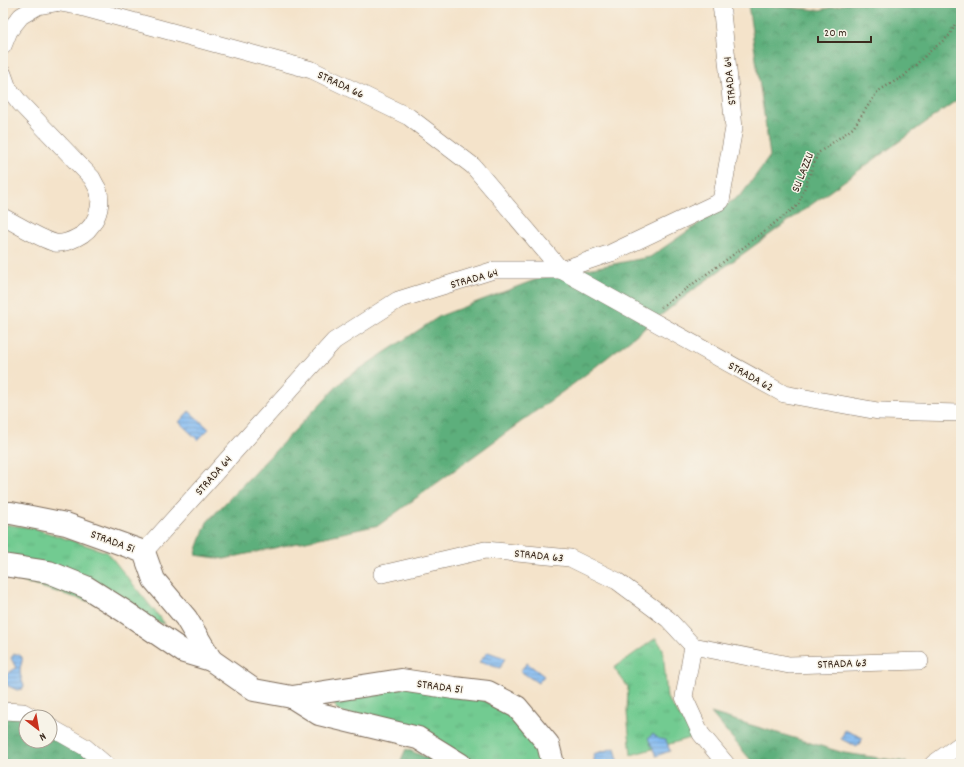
<svg xmlns="http://www.w3.org/2000/svg" width="964" height="767" font-family="Dekko,sans-serif">
	<defs>
		<pattern id="grass-tufts" width="24" height="20" patternUnits="userSpaceOnUse"><rect width="24" height="20" fill="#72cb91"/><path d="M3 7l-1-3M5 7V3M7 7l1-3M15 17l-1-3M17 17v-4M19 17l1-3" fill="none" stroke="#64ae7d"/></pattern>
		<pattern id="forest-crowns" width="20" height="18" patternUnits="userSpaceOnUse"><rect width="20" height="18" fill="#5daf7b"/><path d="M2 6a3 3 0 1 1 6 0M12 15a3 3 0 1 1 6 0" fill="none" stroke="#4e8f64"/></pattern>
		<pattern id="water-rules" width="6" height="5" patternUnits="userSpaceOnUse"><rect width="6" height="5" fill="#81b9f1"/><path d="M0 2.5h6" fill="none" stroke="#6b97c3"/></pattern>
	</defs>
	<rect width="100%" height="100%" fill="#f7f3e8"/>
	<filter id="ink" filterUnits="userSpaceOnUse"><feTurbulence type="fractalNoise" baseFrequency=".025" numOctaves="2"/><feDisplacementMap in="SourceGraphic" scale="8" xChannelSelector="R" yChannelSelector="G"/><feConvolveMatrix kernelMatrix="1 2 1 2 8 2 1 2 1" color-interpolation-filters="sRGB"/></filter>
	<filter id="wash" filterUnits="userSpaceOnUse"><feTurbulence type="fractalNoise" baseFrequency=".012" numOctaves="4" result="noise"/><feDisplacementMap in="SourceGraphic" scale="16" xChannelSelector="R" yChannelSelector="G"/><feGaussianBlur stdDeviation="0.9" result="paint"/><feColorMatrix in="noise" values="0 0 0 0 0 0 0 0 0 0 0 0 0 0 0 0 0 1.4 0 .05"/><feComposite in="paint" operator="in"/></filter>
	<g filter="url(#wash)">
		<rect width="100%" height="100%" fill="#f4e3ca"/>
		<!-- grass -->
		<g fill="url(#grass-tufts)" stroke="#567a58">
			<polygon points="3,524 33,528 107,552 165,624 3,576"/>
			<polygon points="656,638 663,649 667,698 694,737 631,755 627,712 628,687 614,668"/>
			<polygon points="405,687 479,698 506,712 543,752 545,764 471,764 424,735 338,711 333,702"/>
		</g>
		<!-- forest -->
		<g fill="url(#forest-crowns)" stroke="#4c6c4c">
			<polygon points="849,3 961,3 961,97 701,284 576,382 379,525 224,559 195,555 207,522 343,380 440,316 540,278 650,257 742,194 770,156 748,4 820,10"/>
			<polygon points="711,713 844,753 907,762 905,764 754,764"/>
			<polygon points="3,715 26,717 26,741 50,741 50,729 104,764 3,764"/>
			<polygon points="406,749 443,764 399,764"/>
		</g>
		<!-- water -->
		<g fill="url(#water-rules)" stroke="#5e7288">
			<polygon points="189,411 209,429 198,440 179,422"/>
			<polygon points="488,652 505,658 500,668 479,662"/>
			<path d="M14 654H18L22 657C23 663 20 665 20 670 20 675 22 681 24 686L22 689 17 690 8 686 4 679 7 674 16 668 11 658Z"/>
			<polygon points="527,663 544,676 538,683 520,671"/>
			<polygon points="845,730 863,738 857,747 841,739"/>
			<polygon points="653,734 659,739 666,740 670,751 656,756 648,738"/>
			<polygon points="615,748 618,760 603,764 595,764 593,754"/>
		</g>
	</g>
	<g filter="url(#ink)">
		<g fill="none" stroke-linecap="round" stroke-linejoin="round">
			<defs>
				<g id="minor">
					<polyline points="60,3 77,6 312,70 409,117 473,166 561,270 784,394 878,411 961,413"/>
					<polyline points="3,46 9,31 21,16 38,6 55,3"/>
					<path d="M3 74 8 88 20 103 92 178C94 182 96 186 98 189 104 208 94 230 76 238 70 241 62 244 55 243 38 238 19 225 3 217"/>
					<polyline points="144,552 334,341 398,300 494,270 561,270 611,253 721,201 734,128 721,3"/>
					<polyline points="382,574 485,550 570,558 617,581 668,619 693,646 789,665 920,661"/>
					<polyline points="693,646 684,697 701,734 726,764"/>
					<polyline points="3,711 23,712 32,717"/>
					<polyline points="50,727 85,747 105,764"/>
					<polyline points="933,764 961,744"/>
				</g>
				<g id="tertiary">
					<polyline points="3,513 11,513 66,524 144,552 154,580 186,618 211,660"/>
					<polyline points="3,565 49,572 86,587 124,611 184,652 211,660 254,690 292,697 401,680 454,688 488,692 517,707 548,744 553,764"/>
					<polyline points="292,697 319,714 418,738 460,764"/>
				</g>
			</defs>
			<!-- minor casing -->
			<use href="#minor" stroke="#7c6b5a" stroke-width="18"/>
			<!-- tertiary casing -->
			<use href="#tertiary" stroke="#7c6b5a" stroke-width="24"/>
			<!-- path -->
			<polyline stroke="#7c6b5a" stroke-width="2.5" stroke-dasharray="1 3" stroke-linecap="butt" points="661,307 744,247 798,205 818,153 853,128 878,91 904,76 928,53 950,35 955,24 961,21"/>
			<!-- minor -->
			<use href="#minor" stroke="#fff" stroke-width="17"/>
			<!-- tertiary -->
			<use href="#tertiary" stroke="#fff" stroke-width="22"/>
		</g>
	</g>
	<g text-anchor="middle" stroke-width="3" stroke-linejoin="round" paint-order="stroke">
		<!-- street labels -->
		<g font-size="12" fill="#3b2a1e" stroke="#f7f3e8">
			<text transform="translate(729 81) rotate(-96)" y="4">STRADA 64</text>
			<text transform="translate(341 84) rotate(25)" y="4">STRADA 66</text>
			<text transform="translate(802 172) rotate(-68)" y="4">SU LAZZU</text>
			<text transform="translate(474 278) rotate(-15)" y="4">STRADA 64</text>
			<text transform="translate(751 376) rotate(29)" y="4">STRADA 62</text>
			<text transform="translate(213 475) rotate(-48)" y="4">STRADA 64</text>
			<text transform="translate(113 541) rotate(20)" y="4">STRADA 51</text>
			<text transform="translate(539 555) rotate(6)" y="4">STRADA 63</text>
			<text transform="translate(842 663) rotate(-2)" y="4">STRADA 63</text>
			<text transform="translate(440 686) rotate(8)" y="4">STRADA 51</text>
		</g>
	</g>
	<!-- margin -->
	<rect width="964" height="767" fill="none" stroke="#f7f3e8" stroke-width="16"/>
	<!-- north arrow -->
	<g transform="translate(38 729) rotate(149)"><circle r="19" fill="#f7f3e8" stroke="#aca397"/>
	<path d="M0-3L7 15L0 10L-7 15Z" fill="#c8321e"/>
	<text y="-6" font-size="11" font-weight="bold" text-anchor="middle" fill="#3b2a1e">N</text>
	</g>
	<!-- scale -->
	<path d="M818 36v6h53v-6" fill="none" stroke="#3b2a1e" stroke-width="2"/>
	<text x="824" y="36" font-size="12" fill="#3b2a1e" stroke="#f7f3e8" stroke-width="3" paint-order="stroke">20 m</text>
</svg>
